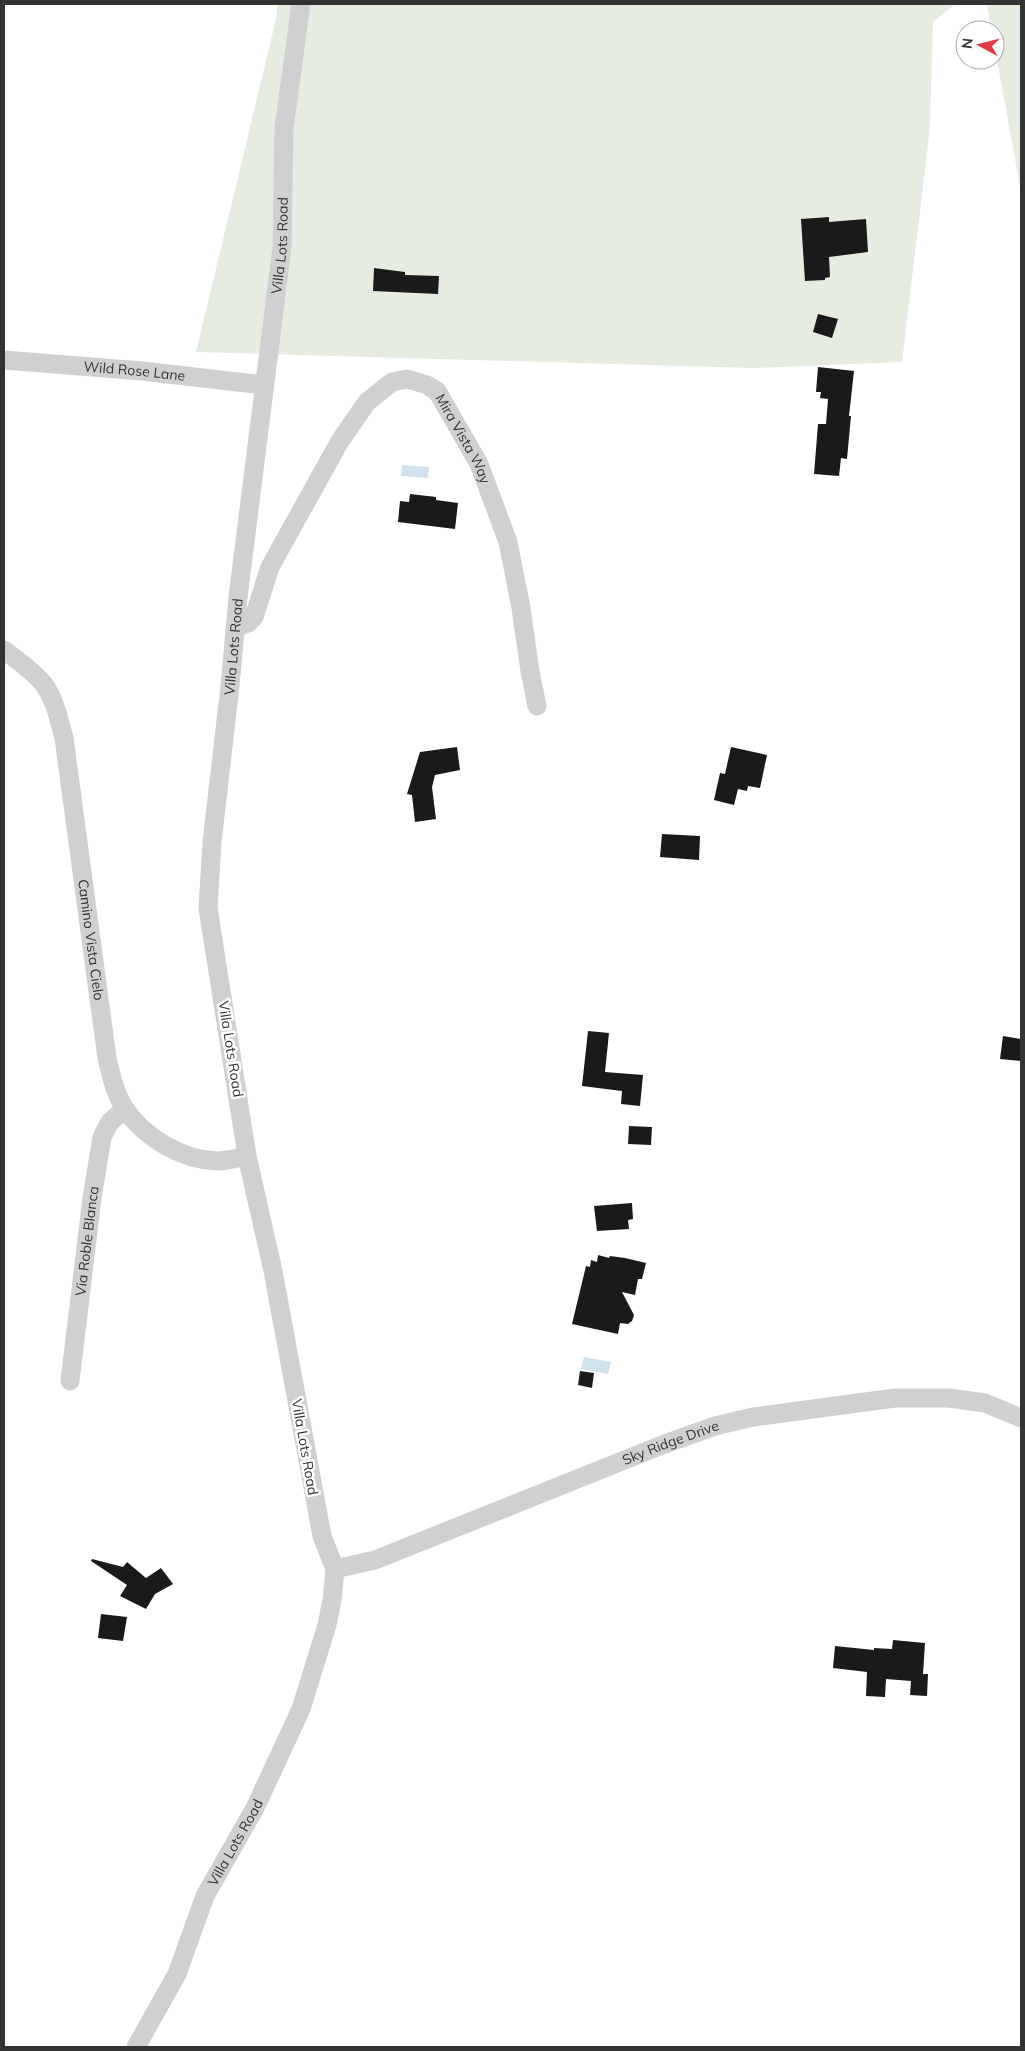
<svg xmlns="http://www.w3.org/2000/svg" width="1025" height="2051" font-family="Mulish,sans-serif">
	<rect width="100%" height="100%" fill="#fff"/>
	<!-- green -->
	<g fill="#e6ecdf">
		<polygon points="277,4 955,4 933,22 930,128 902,362 754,368 196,352 277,15"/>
		<polygon points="987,4 1021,4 1021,192 995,49 995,30 991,30"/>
	</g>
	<!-- water -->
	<g fill="#cfe2ee">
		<polygon points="402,465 429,467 428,478 401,476"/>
		<polygon points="584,1357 611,1362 608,1374 581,1369"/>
	</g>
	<!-- building -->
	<g fill="#1a1a1a">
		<polygon points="829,217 829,222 866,219 868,252 829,257 830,277 825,278 825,280 805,281 801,219"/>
		<polygon points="374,268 405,272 405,275 439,276 438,294 373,291"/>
		<polygon points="818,314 838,319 832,338 813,332"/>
		<polygon points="818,367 854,371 849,416 851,416 847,459 841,458 839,476 814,474 818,424 826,424 828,399 820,398 821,392 816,392"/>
		<polygon points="410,494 436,497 436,500 458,503 455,529 398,522 400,501 409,502"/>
		<polygon points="457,747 460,770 435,775 432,787 436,819 415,822 412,795 407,794 420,752"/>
		<polygon points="731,747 767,755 760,788 748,786 747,791 738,789 734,805 714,800 720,773 725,774"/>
		<polygon points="662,834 700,836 699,860 660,857"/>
		<polygon points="588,1031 609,1033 605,1072 643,1075 640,1106 621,1104 622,1091 582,1086"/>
		<polygon points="1003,1036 1021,1039 1021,1061 1000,1059"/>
		<polygon points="629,1126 652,1127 651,1145 628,1144"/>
		<polygon points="632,1203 633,1219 628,1220 629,1229 597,1231 594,1206"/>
		<polygon points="598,1255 609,1258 610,1256 625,1258 646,1263 642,1279 638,1279 635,1295 622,1292 634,1315 632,1321 628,1324 620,1323 618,1334 572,1324 586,1266 590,1267 591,1260 597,1262"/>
		<polygon points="580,1371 594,1373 592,1388 578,1385"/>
		<polygon points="92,1559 123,1567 127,1562 146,1578 161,1568 173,1584 155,1594 146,1609 120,1596 127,1585 91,1561"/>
		<polygon points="101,1614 127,1617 123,1641 98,1638"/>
		<polygon points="893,1640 925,1643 923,1674 928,1674 927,1696 910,1695 911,1681 886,1679 885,1697 866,1696 867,1672 833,1668 835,1646 874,1650 874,1648 892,1649"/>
	</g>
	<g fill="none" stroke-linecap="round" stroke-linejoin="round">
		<!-- minor -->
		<g stroke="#d0d0d0" stroke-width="19">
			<path id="s1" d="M4 360 142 371 264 385"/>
			<path id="s2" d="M236 628 248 623 254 617 270 567 340 441 367 402 392 382 407 379 427 385 437 391 479 464 508 542 521 608 530 671 537 706"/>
			<path id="s3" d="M4 650C17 660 32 670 43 683 55 699 59 720 64 738L107 1058C111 1075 115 1094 125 1109 145 1138 182 1160 217 1161 227 1161 238 1158 247 1156"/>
			<path id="s4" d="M70 1381 92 1198 102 1137 110 1122 125 1109"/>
			<path id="s5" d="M335 1569 375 1560 662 1445 715 1426 753 1417 895 1398H949L985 1403 1021 1418"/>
			<path id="s6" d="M136 2047 177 1974 205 1896 255 1808 301 1709 327 1625 332 1600 335 1569 322 1536 273 1271 247 1156 208 908 212 842 230 686 238 597 282 247 284 128 301 4"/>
		</g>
	</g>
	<g text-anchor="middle" stroke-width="5" stroke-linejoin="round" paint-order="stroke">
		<!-- street labels -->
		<g font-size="14" fill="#333" stroke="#fff">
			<text dy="5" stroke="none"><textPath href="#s6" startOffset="1862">Villa Lots Road</textPath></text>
			<text dy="5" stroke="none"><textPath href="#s1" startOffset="131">Wild Rose Lane</textPath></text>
			<text dy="5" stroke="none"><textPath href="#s2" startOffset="400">Mira Vista Way</textPath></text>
			<text dy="5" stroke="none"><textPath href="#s6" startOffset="1458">Villa Lots Road</textPath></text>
			<text dy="5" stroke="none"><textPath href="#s3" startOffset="314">Camino Vista Cielo</textPath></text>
			<text transform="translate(231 1049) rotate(81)" y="5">Villa Lots Road</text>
			<text dy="5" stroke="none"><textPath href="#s4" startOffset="141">Via Roble Blanca</textPath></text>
			<text dy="5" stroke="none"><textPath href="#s5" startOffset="359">Sky Ridge Drive</textPath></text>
			<text transform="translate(305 1447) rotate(80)" y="5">Villa Lots Road</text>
			<text dy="5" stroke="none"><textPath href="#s6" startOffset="228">Villa Lots Road</textPath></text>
		</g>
	</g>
	<!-- border -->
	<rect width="1025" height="2051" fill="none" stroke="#333333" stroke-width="10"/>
	<!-- north arrow -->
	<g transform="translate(980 45) rotate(277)"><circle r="24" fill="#ffffff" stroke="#adadad"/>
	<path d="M0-4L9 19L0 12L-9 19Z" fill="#e63946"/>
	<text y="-8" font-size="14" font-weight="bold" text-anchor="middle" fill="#333333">N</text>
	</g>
</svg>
